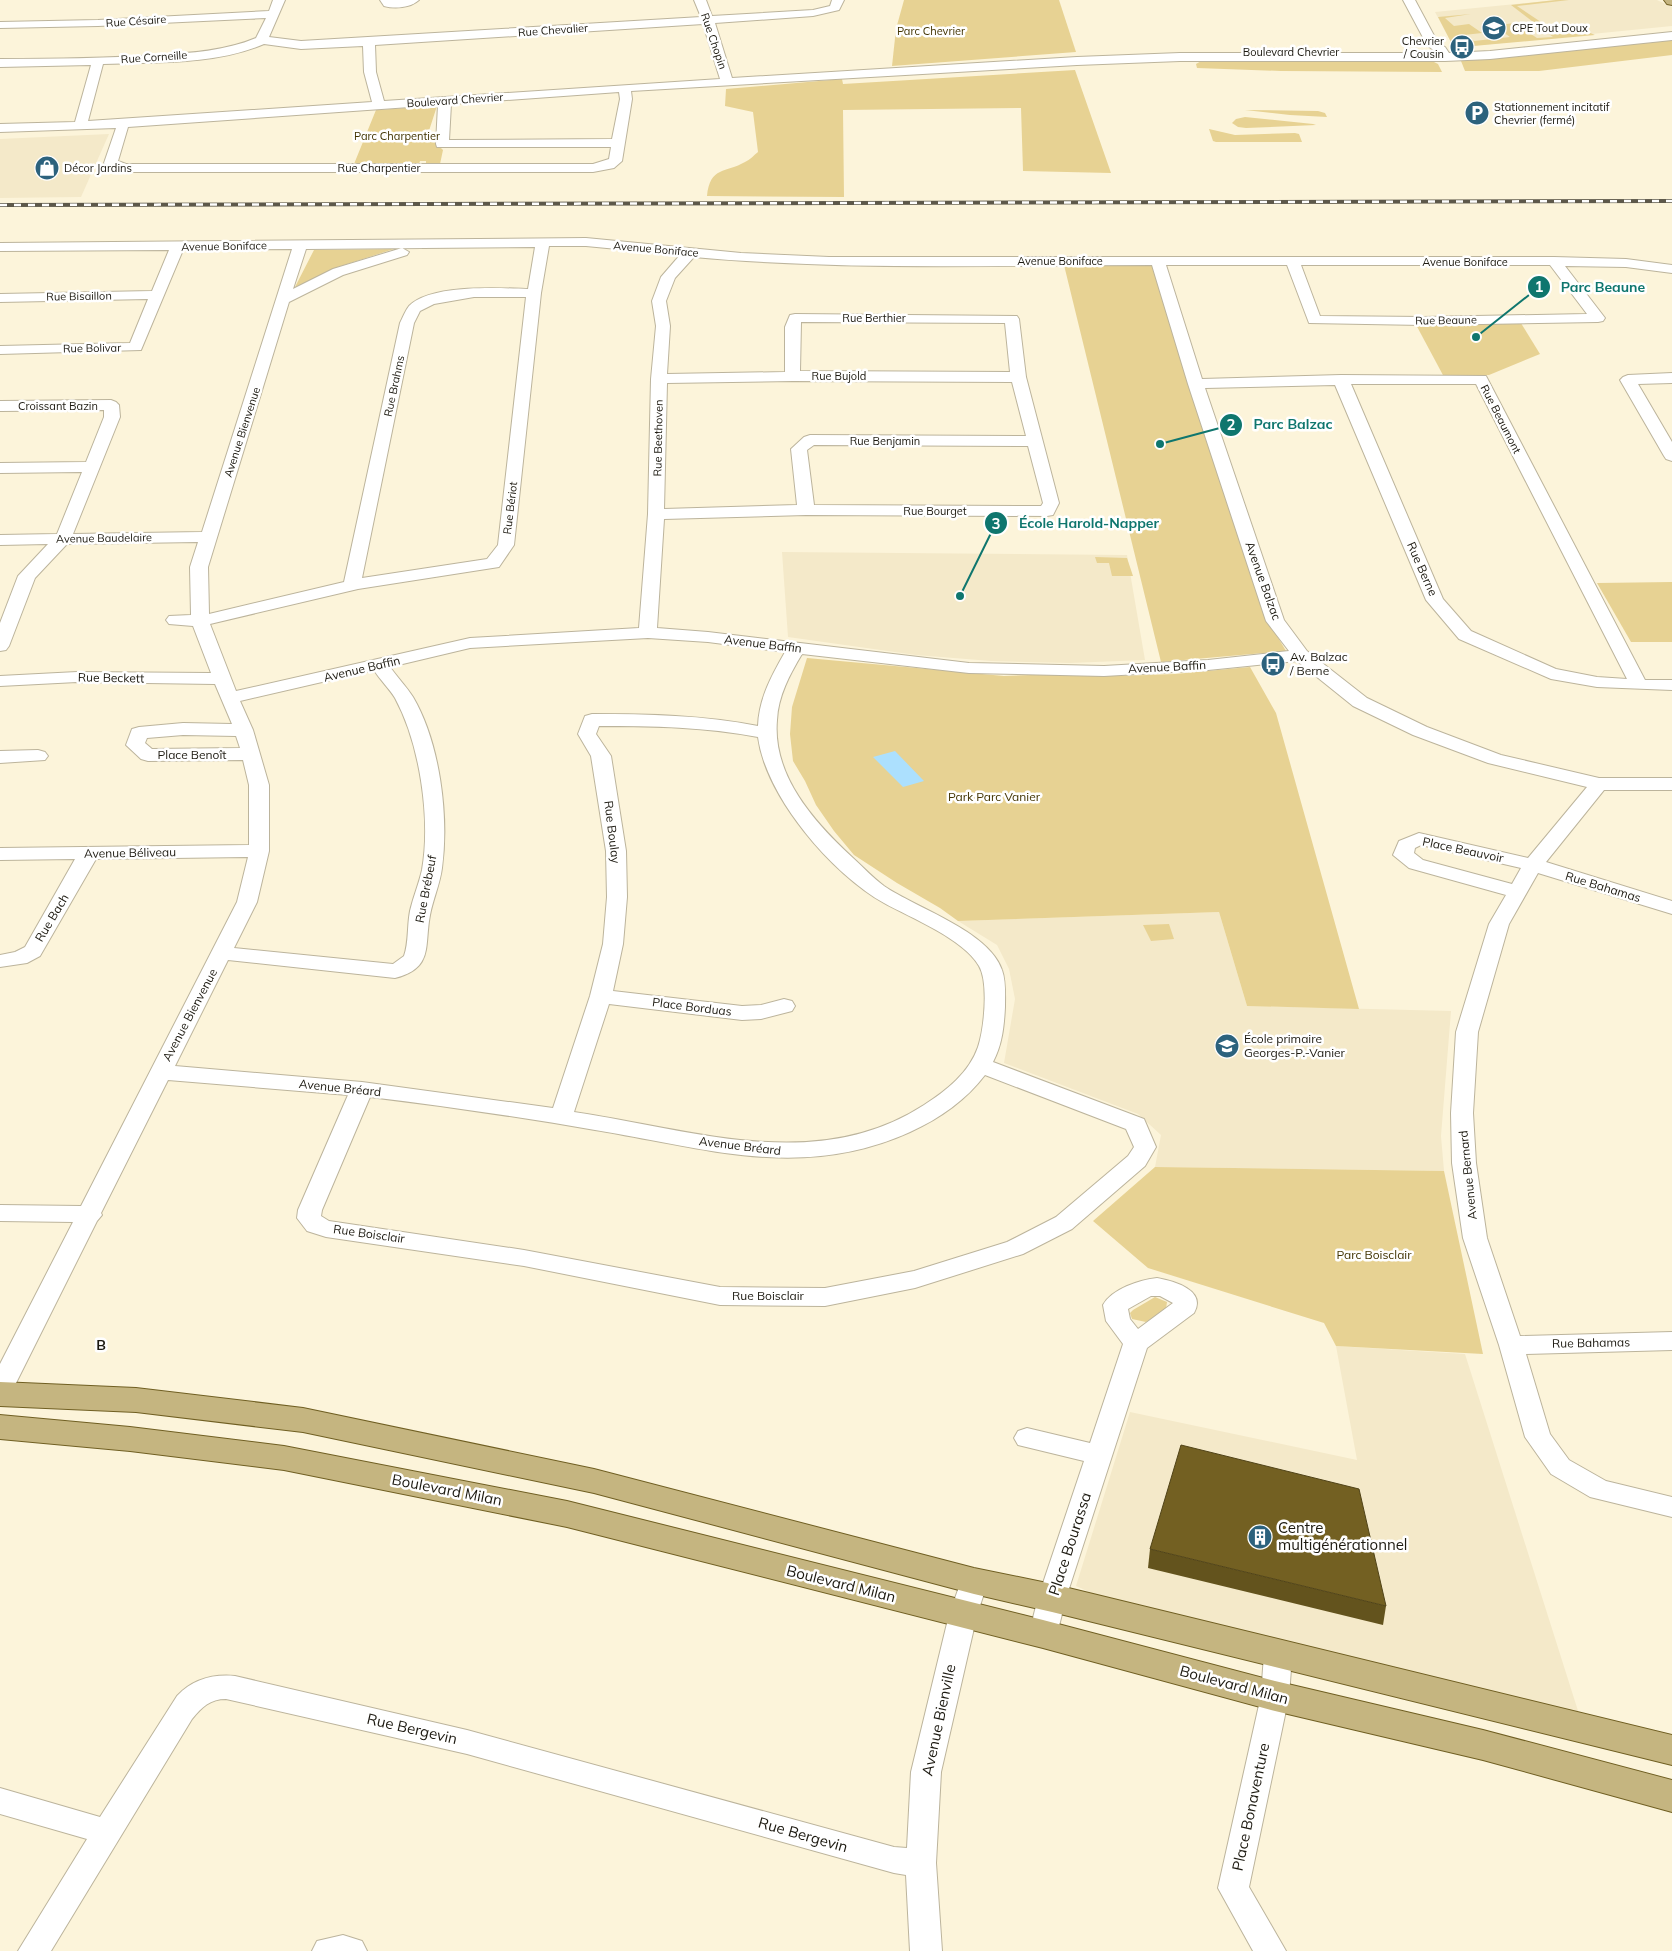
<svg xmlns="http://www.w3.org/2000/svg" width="1672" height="1951" font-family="Mulish,sans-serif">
	<rect width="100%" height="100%" fill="#fcf4da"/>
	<!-- built -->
	<g fill="#f4e9c9">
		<polygon points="1556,0 1657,0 1672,7 1672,26 1462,47 1452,44 1435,12"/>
		<polygon points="109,134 81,197 0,198 0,139"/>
		<polygon points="782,552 1127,555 1145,660 1070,663 991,661 916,655 788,637"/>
		<polygon points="1219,912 1247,1006 1451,1011 1441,1136 1444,1171 1155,1167 1161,1135 1138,1114 1004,1063 1015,999 1009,969 997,945 958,921"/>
		<polygon points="1336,1346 1465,1354 1579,1714 1098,1596 1076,1586 1130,1412 1357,1460"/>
	</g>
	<!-- green -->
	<g fill="#e7d293">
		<polygon points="904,0 1059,0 1076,52 892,66 896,29"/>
		<polygon points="1556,0 1569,0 1517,6 1559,34 1588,32 1595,35 1462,47 1452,44 1438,17 1471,14 1445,18 1454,26 1469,24 1482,33 1464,35 1474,41 1510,37 1496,27 1501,26 1500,25 1514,23 1537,38 1553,37 1511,5"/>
		<polygon points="1672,40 1672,55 1539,71 1465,71 1461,61"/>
		<polygon points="1203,60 1430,60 1438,64 1442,72 1281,71 1197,68 1196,64"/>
		<path d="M1075 70 1111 173 1023 171 1021 108 843 110 844 197 707 196C710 166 726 173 745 162 750 160 754 155 758 152L753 112 725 106 726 89 842 79 843 84Z"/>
		<polygon points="437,106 426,140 434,141 443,150 440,164 426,164 426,161 420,161 419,164 354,164 376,110"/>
		<polygon points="1245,110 1318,111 1325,113 1327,117 1290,115"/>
		<polygon points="1245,117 1313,124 1316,125 1246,128 1238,127 1232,123 1236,119"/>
		<polygon points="1209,129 1235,135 1295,133 1299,134 1302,142 1216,142 1213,141"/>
		<polygon points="394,249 338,267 295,287 314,250"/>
		<polygon points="1152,264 1270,624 1286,651 1161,662 1064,265"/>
		<polygon points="1519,320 1540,354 1489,375 1444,377 1414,321"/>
		<polygon points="1095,557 1127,558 1133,576 1112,576 1109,563 1097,563"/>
		<polygon points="1672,582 1672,642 1631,642 1597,583"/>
		<polygon points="807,658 1004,676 1058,674 1120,676 1175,674 1250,667 1276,713 1359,1009 1247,1006 1219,912 958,921 940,908 897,883 854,855 834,831 816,805 805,781 793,761 790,734 792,707"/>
		<polygon points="1169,924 1174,939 1151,941 1143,925"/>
		<polygon points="1155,1167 1444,1171 1483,1354 1336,1346 1324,1323 1148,1268 1093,1221"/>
		<polygon points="1155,1297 1167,1302 1166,1309 1146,1322 1132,1319 1130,1313 1133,1310"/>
	</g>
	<!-- water -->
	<polygon fill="#ace0fe" points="895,751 924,781 903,787 873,757"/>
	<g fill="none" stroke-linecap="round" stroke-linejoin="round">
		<defs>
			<g id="minor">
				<path d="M273 0H285L269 37 301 41 701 17 694 0H706L712 16 813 10 830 6 832 0H844L839 10 813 16 715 23 732 78 1077 57 1180 53H1437L1427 45 1403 0H1415L1438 43 1445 47 1449 53 1490 51 1672 32V40L1490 59 1445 61H1180L1077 65 631 91 632 99 622 161 614 168 593 172H124L106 166 104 163 116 128 0 132V124L75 122 91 65 0 67V59C53 59 105 58 158 55 191 53 225 51 256 38L266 18 98 26 0 28V22L98 20 269 11ZM703 24 720 79 384 101 376 72 375 45ZM264 44 301 49 363 46 364 72 372 102 88 121 103 64C155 62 215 65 264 44ZM619 92 620 99 612 139 449 140 451 104ZM438 105 436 144 437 147H611L609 159 593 164H126L118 161 128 127Z"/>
				<path d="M380 0H419C410 8 395 9 384 6Z"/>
				<path d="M586 238 741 253 829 257H1554L1626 259 1672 265V273L1626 267 1565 266 1605 318 1603 321 1598 322 1423 325 1309 323 1287 265H1166L1202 379 1341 375 1486 376 1645 680H1672V690L1597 687 1551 679 1459 639 1426 600 1335 385 1205 388 1284 620 1307 651 1367 698 1427 727 1501 755 1599 778H1672V790H1604L1546 862 1672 901V914L1538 873 1509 924 1478 1032 1473 1113 1476 1163 1487 1238 1520 1336 1672 1332V1350L1526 1354 1550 1434 1569 1460 1606 1481 1672 1497V1517L1590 1497 1551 1474 1525 1437 1499 1345 1463 1238 1452 1163 1451 1113 1456 1032 1489 924 1506 895 1409 868 1393 855 1399 841 1419 833 1528 858 1587 787 1488 763 1413 735 1353 706 1297 661 1208 670 1104 676 969 673 802 654C790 674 778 696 777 720 772 776 815 823 853 858 863 867 873 878 884 886 916 908 989 931 1002 970 1006 981 1005 995 1005 1007 1004 1027 1002 1045 993 1062L1144 1119 1156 1147 1145 1166 1072 1229 1023 1254 915 1288 825 1306 720 1305 524 1266 326 1237 307 1231 297 1218 298 1210 348 1095 168 1080 101 1213 102 1215 97 1221 13 1389 9 1396 0 1398V1364L73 1222 0 1221V1205L81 1206 237 902 248 857 96 859 40 956 27 963 0 967V955L15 952 25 947 75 859 0 860V848L249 845V785L243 760 148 761 141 759 126 745 132 729 139 727 183 723 232 724 215 684 77 682 0 686V676L77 672 211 673 193 626 169 624 166 620 169 616 191 615 190 567 198 542 67 544 35 578 9 646 6 650 0 651V623L18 576 48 544 0 545V535L57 534 82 472 0 473V463L86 462 104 417V410L0 411V401L111 400 116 402 119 405 120 417 73 534 202 532 292 249 183 250 141 350 0 354V346L130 343 148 299 0 302V294L152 291 169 250 0 251V243ZM549 246H586L680 255 661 277 652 301 656 326 651 379 648 514 639 628 470 638 236 691 210 624 358 589 499 567 514 545 541 293ZM535 247 528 289C498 288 431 284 409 306 405 311 403 317 400 323L344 582 209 614 208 567 289 302 343 275 407 255 409 252 402 248 333 269 293 289 306 249ZM694 257C846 271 1000 265 1152 265L1188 384 1266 621 1289 651 1208 660 1104 666 969 663 708 632 657 628 664 519 806 515 1047 516 1053 515 1059 503 1026 377 1019 319 1017 316 795 314 790 315 785 327V372L667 374 670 326 666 301 675 278ZM1301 265H1550L1587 314 1423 317 1320 316ZM474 297H526L498 545 487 559 362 578 414 323 420 311 434 304ZM801 322 1005 323 1010 372 800 371ZM793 381 1012 382 1026 436 810 435 804 437 791 449 797 505 664 509 667 383ZM1351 384H1476L1627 679 1597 677 1556 669 1471 631 1443 599ZM814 445 1028 446 1043 503 1041 506 814 505 807 450ZM648 638 708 642 785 652C772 675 759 698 758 726 703 715 648 714 592 714L585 716 578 734 591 756 606 851 607 897 603 944 590 996 553 1108 362 1082 175 1066 228 960 395 978C434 968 424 946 430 915 433 899 440 884 442 868 449 816 440 743 413 697 406 686 397 677 390 667L470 648ZM374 670C380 680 389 688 395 698 420 744 431 819 422 870 419 884 413 897 410 911 407 926 409 942 404 956L393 964 234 948 257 902 269 851V785L253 730 240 701ZM599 726C653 726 706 727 758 737 766 797 832 874 884 903 911 918 964 939 979 966 989 983 984 1029 978 1047 969 1073 946 1091 924 1105 816 1175 690 1129 574 1112L609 1004 742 1020 761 1019 792 1011 795 1006 792 1001 784 999 761 1005 742 1006 613 991 623 944 627 897 626 851 611 756 596 734ZM183 735 236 736 240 748 152 749 145 743 147 738ZM1421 845 1521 868 1512 884 1423 860 1414 853 1415 848ZM985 1075 1126 1129 1134 1147 1128 1156 1056 1217 1007 1242 914 1271 825 1288 720 1287 524 1250 329 1221 321 1216 322 1210 370 1097C445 1106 520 1117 595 1130 705 1148 802 1181 910 1132 939 1119 966 1100 985 1075Z"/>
				<polygon points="1672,373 1672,383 1638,384 1672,442 1672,461 1666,459 1664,456 1620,380 1623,377 1628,375"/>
				<polygon points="38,750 45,752 48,756 45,760 0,763 0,751"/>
				<path d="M1157 1278C1174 1281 1207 1290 1194 1313L1147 1348 1066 1598 1057 1634 1053 1642 1043 1645 1033 1642 1029 1634 1038 1598 1084 1461 1018 1445 1014 1438 1018 1431 1027 1428 1090 1443 1123 1344 1106 1321 1103 1305C1112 1289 1139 1280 1157 1278ZM1151 1296H1160L1173 1303 1138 1329 1130 1319 1128 1309Z"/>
				<path d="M974 1570 984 1573 988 1581 977 1615 941 1772 936 1863 942 1951H910L906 1875 894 1873 467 1754 226 1699C210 1699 202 1707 192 1719L51 1951H18L87 1839 0 1814V1788L100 1817 177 1696C193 1679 213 1674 235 1676L467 1730 894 1847 907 1848 911 1772 949 1615 964 1573Z"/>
				<polygon points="1278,1644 1288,1647 1292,1655 1289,1696 1249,1887 1286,1951 1253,1951 1218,1888 1261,1696 1264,1655 1268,1647"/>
				<polygon points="343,1935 362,1941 367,1951 312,1951 317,1941"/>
			</g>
			<g id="major">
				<polygon points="1664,0 1672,0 1672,5 1667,4"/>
				<polygon points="0,1382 136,1388 303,1408 594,1469 974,1568 1052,1584 1672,1735 1672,1765 1052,1612 974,1594 594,1493 303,1432 136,1412 0,1406"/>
				<polygon points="0,1415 130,1427 284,1446 567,1501 1043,1620 1275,1681 1483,1730 1672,1780 1672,1812 1483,1760 1275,1711 1043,1648 567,1527 284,1470 130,1451 0,1439"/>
			</g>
		</defs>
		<!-- minor casing -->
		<use href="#minor" stroke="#bcb49c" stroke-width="2"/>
		<!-- major casing -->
		<use href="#major" stroke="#705f22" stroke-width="2"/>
		<!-- minor -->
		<use href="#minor" fill="#fff" fill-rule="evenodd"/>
		<!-- major -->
		<use href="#major" fill="#c5b580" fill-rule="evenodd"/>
		<defs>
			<polyline id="rail" points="0,205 1672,201"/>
		</defs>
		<!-- rail casing -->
		<use href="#rail" stroke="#5d584a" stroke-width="4"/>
		<!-- rail -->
		<use href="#rail" stroke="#fff" stroke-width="2.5" stroke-dasharray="7" stroke-linecap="butt"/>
	</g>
	<!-- wall -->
	<polygon fill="#63531d" points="1150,1549 1386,1606 1383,1625 1148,1568"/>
	<!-- building -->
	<polygon fill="#736022" stroke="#504318" points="1181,1445 1359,1489 1386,1606 1150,1549"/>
	<!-- icons -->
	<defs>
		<symbol id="school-disc" viewBox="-11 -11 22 22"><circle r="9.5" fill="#2c627d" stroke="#fff"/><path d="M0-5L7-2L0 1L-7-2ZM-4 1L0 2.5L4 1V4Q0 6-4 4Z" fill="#fff"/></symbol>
		<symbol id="bus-disc" viewBox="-11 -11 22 22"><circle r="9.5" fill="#2c627d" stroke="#fff"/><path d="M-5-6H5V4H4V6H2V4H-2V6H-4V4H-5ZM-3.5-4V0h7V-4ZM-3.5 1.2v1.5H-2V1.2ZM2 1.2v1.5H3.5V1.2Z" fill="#fff"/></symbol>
		<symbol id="parking-disc" viewBox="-11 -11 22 22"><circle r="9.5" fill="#2c627d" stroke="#fff"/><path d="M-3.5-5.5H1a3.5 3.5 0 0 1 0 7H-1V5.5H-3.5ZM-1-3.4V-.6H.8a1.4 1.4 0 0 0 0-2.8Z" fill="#fff"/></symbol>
		<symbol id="shop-disc" viewBox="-11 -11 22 22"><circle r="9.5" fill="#2c627d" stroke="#fff"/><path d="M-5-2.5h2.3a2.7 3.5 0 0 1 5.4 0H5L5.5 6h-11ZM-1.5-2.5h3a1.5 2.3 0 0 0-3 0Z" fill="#fff"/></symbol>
		<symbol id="building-disc" viewBox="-11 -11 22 22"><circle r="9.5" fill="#2c627d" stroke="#fff"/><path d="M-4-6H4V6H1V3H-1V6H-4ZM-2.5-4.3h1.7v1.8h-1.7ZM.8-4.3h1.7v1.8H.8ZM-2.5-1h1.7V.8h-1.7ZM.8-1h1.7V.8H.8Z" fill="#fff"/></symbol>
	</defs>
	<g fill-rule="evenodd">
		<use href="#school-disc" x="1480" y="14" width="28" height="28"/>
		<use href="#bus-disc" x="1448" y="33" width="28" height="28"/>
		<use href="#parking-disc" x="1463" y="99" width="28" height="28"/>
		<use href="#shop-disc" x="33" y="154" width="28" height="28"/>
		<use href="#bus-disc" x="1259" y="650" width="28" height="28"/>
		<use href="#school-disc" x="1213" y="1032" width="28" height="28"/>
		<use href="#building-disc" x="1246" y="1523" width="28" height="28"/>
	</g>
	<g text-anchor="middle" stroke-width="5" stroke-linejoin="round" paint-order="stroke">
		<!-- far-street labels -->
		<g font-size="11" fill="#1c1910" stroke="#fff">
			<text transform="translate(136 21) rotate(-4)" y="4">Rue Césaire</text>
			<text transform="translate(553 30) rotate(-4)" y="4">Rue Chevalier</text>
			<text transform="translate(714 41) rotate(71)" y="4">Rue Chopin</text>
			<text x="1291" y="56">Boulevard Chevrier</text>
			<text transform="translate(154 57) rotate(-4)" y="4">Rue Corneille</text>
			<text transform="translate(455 100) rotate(-4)" y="4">Boulevard Chevrier</text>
			<text x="379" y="172">Rue Charpentier</text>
			<text transform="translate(224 246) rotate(-1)" y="4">Avenue Boniface</text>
			<text transform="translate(656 249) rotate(5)" y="4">Avenue Boniface</text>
			<text x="1060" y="265">Avenue Boniface</text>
			<text x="1465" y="266">Avenue Boniface</text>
			<text transform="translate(79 296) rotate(-1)" y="4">Rue Bisaillon</text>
			<text x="874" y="322">Rue Berthier</text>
			<text transform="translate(1446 320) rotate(-1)" y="4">Rue Beaune</text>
			<text transform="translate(92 348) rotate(-1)" y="4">Rue Bolivar</text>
			<text x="839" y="380">Rue Bujold</text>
			<text transform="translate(394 386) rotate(-78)" y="4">Rue Brahms</text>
			<text x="58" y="410">Croissant Bazin</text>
			<text transform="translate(1501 419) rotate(63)" y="4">Rue Beaumont</text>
			<text transform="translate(242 432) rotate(-72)" y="4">Avenue Bienvenue</text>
			<text transform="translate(658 438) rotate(-89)" y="4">Rue Beethoven</text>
			<text x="885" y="445">Rue Benjamin</text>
			<text transform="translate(510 508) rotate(-83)" y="4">Rue Bériot</text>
			<text x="935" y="515">Rue Bourget</text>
			<text transform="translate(104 538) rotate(-1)" y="4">Avenue Baudelaire</text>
		</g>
		<!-- far-poi labels -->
		<g font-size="11" fill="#1c1910" stroke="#fff" text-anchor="start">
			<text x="1512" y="32">CPE Tout Doux</text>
			<text x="1444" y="45" text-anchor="end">Chevrier<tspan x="1444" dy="13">/ Cousin</tspan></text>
			<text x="1494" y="111">Stationnement incitatif<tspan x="1494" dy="13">Chevrier (fermé)</tspan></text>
			<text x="64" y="172">Décor Jardins</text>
		</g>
		<!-- far-park labels -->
		<g font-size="11" fill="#413300" stroke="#fff">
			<text x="931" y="35">Parc Chevrier</text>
			<text x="397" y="140">Parc Charpentier</text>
		</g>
		<!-- street labels -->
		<g font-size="12" fill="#1c1910" stroke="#fff">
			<text transform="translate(1422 569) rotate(66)" y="4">Rue Berne</text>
			<text transform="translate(1263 581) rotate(70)" y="4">Avenue Balzac</text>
			<text transform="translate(763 644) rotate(7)" y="4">Avenue Baffin</text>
			<text transform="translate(1167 667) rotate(-3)" y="4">Avenue Baffin</text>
			<text transform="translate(362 669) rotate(-13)" y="4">Avenue Baffin</text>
			<text transform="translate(111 678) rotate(1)" y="4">Rue Beckett</text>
			<text x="192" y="759">Place Benoît</text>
			<text transform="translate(612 832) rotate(83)" y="4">Rue Boulay</text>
			<text transform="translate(1463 850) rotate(12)" y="4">Place Beauvoir</text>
			<text transform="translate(130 853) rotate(-1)" y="4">Avenue Béliveau</text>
			<text transform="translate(1603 887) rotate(17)" y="4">Rue Bahamas</text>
			<text transform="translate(426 889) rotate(-79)" y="4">Rue Brébeuf</text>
			<text transform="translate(52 918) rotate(-59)" y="4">Rue Bach</text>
			<text transform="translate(692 1007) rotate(7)" y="4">Place Borduas</text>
			<text transform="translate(190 1015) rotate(-62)" y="4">Avenue Bienvenue</text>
			<text transform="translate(340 1088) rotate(6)" y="4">Avenue Bréard</text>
			<text transform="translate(740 1146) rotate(7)" y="4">Avenue Bréard</text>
			<text transform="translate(1468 1175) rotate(-96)" y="4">Avenue Bernard</text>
			<text transform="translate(369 1234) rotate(8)" y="4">Rue Boisclair</text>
			<text x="768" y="1300">Rue Boisclair</text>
			<text transform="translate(1591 1343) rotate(-1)" y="4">Rue Bahamas</text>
		</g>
		<!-- poi labels -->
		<g font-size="12" fill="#1c1910" stroke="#fff" text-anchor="start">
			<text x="1290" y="661">Av. Balzac<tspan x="1290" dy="14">/ Berne</tspan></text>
			<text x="1244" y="1043">École primaire<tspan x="1244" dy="14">Georges-P.-Vanier</tspan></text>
		</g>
		<!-- park labels -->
		<g font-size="12" fill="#413300" stroke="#fff">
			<text x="994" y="801">Park Parc Vanier</text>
			<text x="1374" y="1259">Parc Boisclair</text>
		</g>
		<!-- neighbourhood labels -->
		<g font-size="14" font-weight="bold" fill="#1c1910" stroke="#fff">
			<text x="101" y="1350">B</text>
		</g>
		<!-- near-street labels -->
		<g font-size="15" fill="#1c1910" stroke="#fff">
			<text transform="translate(447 1490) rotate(11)" y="5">Boulevard Milan</text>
			<text transform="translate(1070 1544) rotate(-72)" y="5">Place Bourassa</text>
			<text transform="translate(841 1584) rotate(14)" y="5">Boulevard Milan</text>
			<text transform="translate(1234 1685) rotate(15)" y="5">Boulevard Milan</text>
			<text transform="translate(939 1720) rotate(-78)" y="5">Avenue Bienville</text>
			<text transform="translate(412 1729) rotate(13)" y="5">Rue Bergevin</text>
			<text transform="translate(1251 1807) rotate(-78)" y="5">Place Bonaventure</text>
			<text transform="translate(803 1835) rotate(16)" y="5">Rue Bergevin</text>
		</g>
		<!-- near-poi labels -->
		<g font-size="15" fill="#1c1910" stroke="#fff" text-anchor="start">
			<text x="1278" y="1533">Centre<tspan x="1278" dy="17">multigénérationnel</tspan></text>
		</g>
	</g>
	<!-- callouts -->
	<path fill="none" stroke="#0f766e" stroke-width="2" d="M1476 337L1539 287M1160 444L1231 425M960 596L996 523"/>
	<g fill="#0f766e" stroke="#fff" stroke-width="2">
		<circle cx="1476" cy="337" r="5"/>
		<circle cx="1160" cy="444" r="5"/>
		<circle cx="960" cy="596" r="5"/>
		<circle cx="1539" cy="287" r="12"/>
		<circle cx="1231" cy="425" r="12"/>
		<circle cx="996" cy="523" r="12"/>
	</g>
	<g font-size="15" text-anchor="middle" font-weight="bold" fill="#fff">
		<text x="1539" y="292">1</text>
		<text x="1231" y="430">2</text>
		<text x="996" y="529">3</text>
	</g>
	<g font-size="14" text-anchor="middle" font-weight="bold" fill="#0f766e" stroke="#fff" stroke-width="5" stroke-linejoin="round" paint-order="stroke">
		<text x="1603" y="292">Parc Beaune</text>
		<text x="1293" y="429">Parc Balzac</text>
		<text x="1089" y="528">École Harold-Napper</text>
	</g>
</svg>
